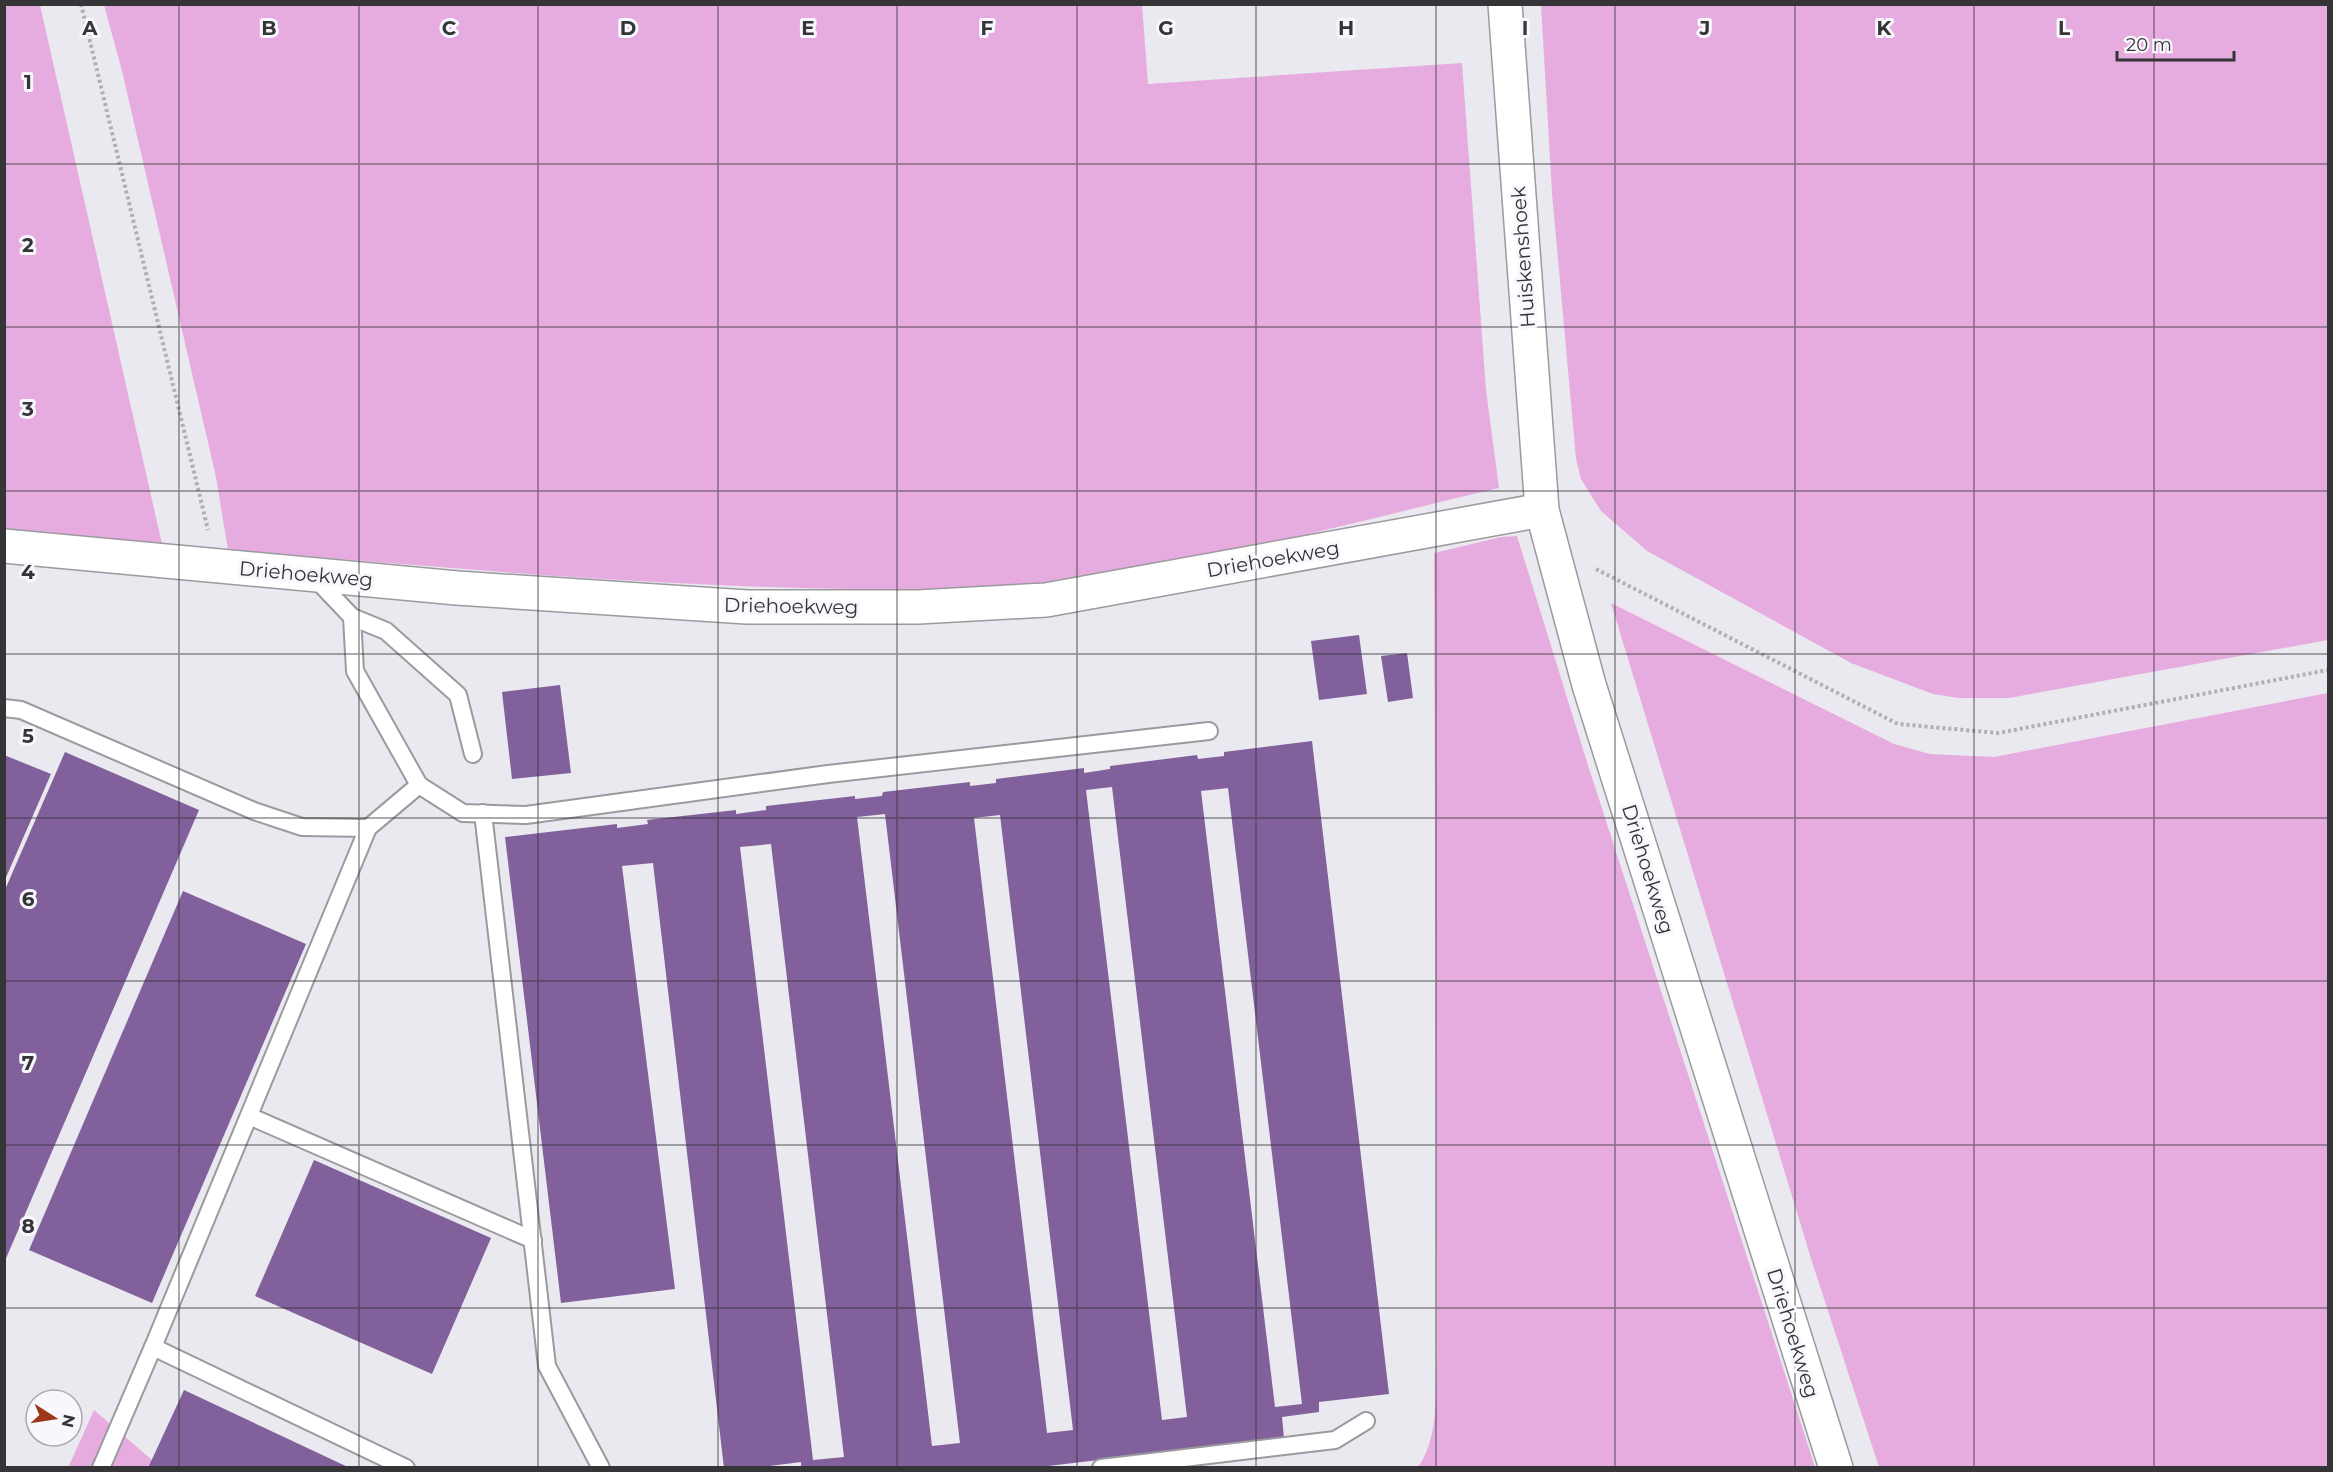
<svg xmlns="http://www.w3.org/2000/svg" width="2333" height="1472" font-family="Montserrat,sans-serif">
	<rect width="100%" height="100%" fill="#e9e9ef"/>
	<!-- green -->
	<g fill="#e7acdf">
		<path d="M1142 4 1148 84 1462 63 1486 390 1499 488C1353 522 1207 564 1058 581 945 593 830 590 717 585 554 578 391 563 228 550L216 477 122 71 104 5Z"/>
		<polygon points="4,5 40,5 162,544 5,529"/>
		<polygon points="1541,5 2328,5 2328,640 2009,698 1958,698 1933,694 1851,663 1647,551 1601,511 1581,479 1576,459 1552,193"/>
		<path d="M1517 536 1586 759 1815 1467H1418C1440 1437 1435 1390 1437 1354L1434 553 1501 537Z"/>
		<polygon points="1611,603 1894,744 1930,754 1994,757 2328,693 2328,1467 1879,1467 1813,1265"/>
		<polygon points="94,1410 160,1467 68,1468"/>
	</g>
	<!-- building -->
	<g fill="#81609b" fill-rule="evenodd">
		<polygon points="1359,635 1367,694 1319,700 1311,641"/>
		<polygon points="1407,653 1413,698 1388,702 1381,656"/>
		<polygon points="560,685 571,773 512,779 502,692"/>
		<path d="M1312 741 1389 1394 1319 1402V1412L1282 1417 1284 1438 1031 1468H801V1462L754 1468H724L653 863 622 866 675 1289 561 1303 505 837 617 824V828L648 824 647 820 736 810V814L766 810V806L855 796V799L882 796 883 792 970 782V786L996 783V779L1084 768V773L1110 769V766L1197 755 1198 759 1224 756V752ZM1112 787 1187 1417 1162 1420 1086 790ZM1228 788 1302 1404 1275 1407 1201 791ZM885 814 960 1443 932 1446 857 817ZM1000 815 1073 1430 1047 1433 974 818ZM771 844 844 1457 813 1460 740 847Z"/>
		<polygon points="65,752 199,810 4,1263 4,892"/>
		<polygon points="4,755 51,774 4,882"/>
		<polygon points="183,891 306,944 152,1303 29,1250"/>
		<polygon points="314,1160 491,1238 432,1374 255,1296"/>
		<polygon points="184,1390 350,1468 148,1468"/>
	</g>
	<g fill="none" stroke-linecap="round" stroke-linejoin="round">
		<defs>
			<g id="service">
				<polyline points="314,577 352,617 386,631 458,695 473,754"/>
				<polyline points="352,617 355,671 419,785 463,813 526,815 828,774 1209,731"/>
				<polyline points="4,708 21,710 254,811 302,827 368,828"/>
				<polyline points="483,813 547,1366 601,1468"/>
				<polyline points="249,1116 533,1240"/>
				<polyline points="101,1468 153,1347"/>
				<polyline points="406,1468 153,1347 368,828 419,785"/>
				<polyline points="1101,1468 1335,1440 1366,1421"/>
			</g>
			<g id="minor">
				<polyline points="1505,4 1542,510 1589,685 1836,1468"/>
				<polyline points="4,546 457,588 747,607 918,607 1046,600 1542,510"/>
			</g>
		</defs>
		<!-- service casing -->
		<use href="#service" stroke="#9a9a9f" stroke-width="20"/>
		<!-- minor casing -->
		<use href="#minor" stroke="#9a9a9f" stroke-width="36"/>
		<!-- path -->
		<g stroke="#afafb4" stroke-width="4" stroke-dasharray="3 3" stroke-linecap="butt">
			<polyline points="81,4 208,530"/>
			<polyline points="1596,569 1898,724 1998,733 2328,670"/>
		</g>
		<!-- service -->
		<use href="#service" stroke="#fff" stroke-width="16"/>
		<!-- minor -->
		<use href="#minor" stroke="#fff" stroke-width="33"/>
	</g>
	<!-- grid -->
	<path fill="none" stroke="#353437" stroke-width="1.5" stroke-opacity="0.55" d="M179 4V1468M359 4V1468M538 4V1468M718 4V1468M897 4V1468M1077 4V1468M1256 4V1468M1436 4V1468M1615 4V1468M1795 4V1468M1974 4V1468M2154 4V1468M4 164H2328M4 327H2328M4 491H2328M4 654H2328M4 818H2328M4 981H2328M4 1145H2328M4 1308H2328"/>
	<g text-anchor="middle" stroke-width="6" stroke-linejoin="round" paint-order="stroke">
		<!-- street labels -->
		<g font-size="20" fill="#353437" stroke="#f7f7fd">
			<text transform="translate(1523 257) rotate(-94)" y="7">Huiskenshoek</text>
			<text transform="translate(1273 559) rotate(-10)" y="7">Driehoekweg</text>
			<text transform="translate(306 574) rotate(5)" y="7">Driehoekweg</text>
			<text transform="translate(791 606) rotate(1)" y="7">Driehoekweg</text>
			<text transform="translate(1648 869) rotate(73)" y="7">Driehoekweg</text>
			<text transform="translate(1793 1333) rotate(73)" y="7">Driehoekweg</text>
		</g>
	</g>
	<g font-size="20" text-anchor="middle" font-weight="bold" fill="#353437" stroke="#f7f7fd" stroke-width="6" stroke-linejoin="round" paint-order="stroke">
		<text x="90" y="35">A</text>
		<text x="269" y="35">B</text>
		<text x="449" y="35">C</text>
		<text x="628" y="35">D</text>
		<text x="808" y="35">E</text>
		<text x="987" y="35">F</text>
		<text x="1166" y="35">G</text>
		<text x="1346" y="35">H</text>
		<text x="1525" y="35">I</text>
		<text x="1705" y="35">J</text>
		<text x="1884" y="35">K</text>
		<text x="2064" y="35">L</text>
		<text x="28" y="89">1</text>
		<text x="28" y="252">2</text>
		<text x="28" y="416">3</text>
		<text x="28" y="579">4</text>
		<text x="28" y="743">5</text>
		<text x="28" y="906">6</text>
		<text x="28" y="1070">7</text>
		<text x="28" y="1233">8</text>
	</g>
	<!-- border -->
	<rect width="2333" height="1472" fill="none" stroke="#353437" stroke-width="12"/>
	<!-- north arrow -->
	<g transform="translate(54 1418) rotate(102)"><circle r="28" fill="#f7f7fd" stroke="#a9a9ae" stroke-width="1.5"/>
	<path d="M0-4.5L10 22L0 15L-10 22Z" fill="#9e361a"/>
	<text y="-9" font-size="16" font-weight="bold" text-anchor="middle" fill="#353437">N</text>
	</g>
	<!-- scale -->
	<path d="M2117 51v9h117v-9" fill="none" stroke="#353437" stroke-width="3"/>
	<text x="2126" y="51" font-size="18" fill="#353437" stroke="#f7f7fd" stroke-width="4.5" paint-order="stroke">20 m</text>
</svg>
